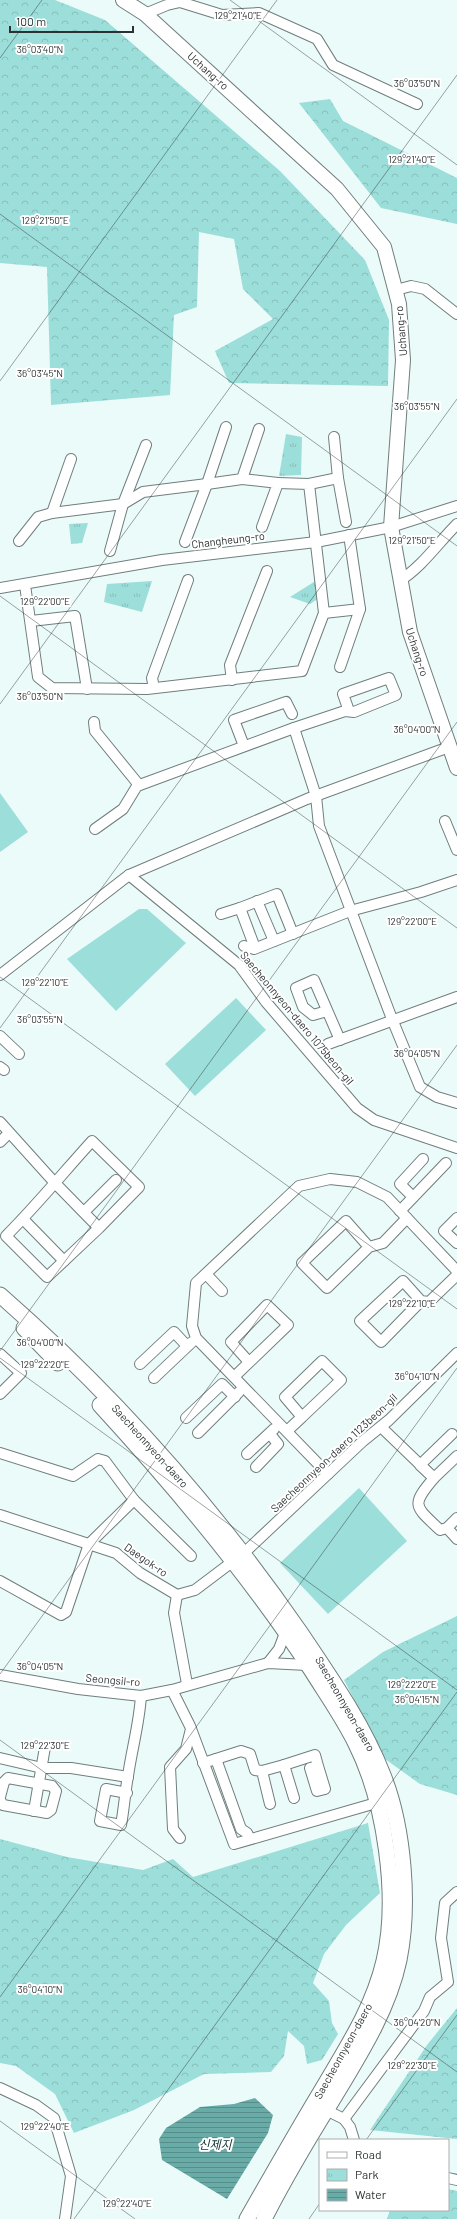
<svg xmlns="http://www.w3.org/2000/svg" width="457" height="2219" font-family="Barlow,'Noto Sans KR',sans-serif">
	<defs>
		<pattern id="forest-crowns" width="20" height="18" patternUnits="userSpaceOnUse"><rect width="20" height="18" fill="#9cded9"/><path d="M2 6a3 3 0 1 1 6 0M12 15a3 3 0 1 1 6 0" fill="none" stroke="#87bfbb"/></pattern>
		<pattern id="park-tufts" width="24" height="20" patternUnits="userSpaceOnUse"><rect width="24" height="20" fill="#9cded9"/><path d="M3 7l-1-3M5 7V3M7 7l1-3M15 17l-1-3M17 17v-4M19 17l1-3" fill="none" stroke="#87bfbb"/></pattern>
		<pattern id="water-rules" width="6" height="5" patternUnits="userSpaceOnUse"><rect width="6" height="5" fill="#68aba7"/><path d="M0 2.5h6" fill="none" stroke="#568c89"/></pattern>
	</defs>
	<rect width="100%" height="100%" fill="#ebfbfa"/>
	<!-- forest -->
	<g fill="url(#forest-crowns)">
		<polygon points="0,0 55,0 105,20 280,171 365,260 389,320 388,386 229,383 215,351 273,319 243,289 234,239 199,232 197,307 174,315 170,395 51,405 47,267 0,263"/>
		<polygon points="330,99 343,121 457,178 457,224 381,208 299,103"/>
		<polygon points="457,1616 457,1795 420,1784 385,1759 344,1680 383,1652"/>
		<polygon points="368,1823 380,1893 346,1925 324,1954 313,1983 329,2001 332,2023 338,2034 322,2060 307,2064 304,2046 288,2031 284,2056 271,2072 204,2074 134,2110 74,2133 55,2094 16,2066 0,2063 0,1839 67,1857 143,1870 173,1859 193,1877"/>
		<polygon points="457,2008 457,2139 370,2130 427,2045"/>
		<polygon points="448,2189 457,2191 457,2219 387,2219 390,2210 448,2210"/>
	</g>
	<!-- park -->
	<g fill="url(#park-tufts)">
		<polygon points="286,434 302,437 301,475 279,476"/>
		<polygon points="88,523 82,543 71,544 69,524"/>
		<polygon points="317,580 319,598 310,604 290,597"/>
		<polygon points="152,581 142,612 104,602 107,584"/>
	</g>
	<!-- pitch -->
	<g fill="#9cded9">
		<polygon points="0,793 28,832 0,852"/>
		<polygon points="139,909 147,909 186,943 116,1011 67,959"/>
		<polygon points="236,998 266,1030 195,1096 165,1064"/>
		<polygon points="359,1488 407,1541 328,1614 280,1563"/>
	</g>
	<!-- water -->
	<polygon fill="url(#water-rules)" points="255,2098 273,2115 268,2133 227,2199 162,2160 159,2139 166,2128 200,2107 234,2104"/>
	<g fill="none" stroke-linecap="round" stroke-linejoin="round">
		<defs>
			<g id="street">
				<polyline points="145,14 167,5 180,2 222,15 259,13 317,39 333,65 417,104"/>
				<polyline points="396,290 411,286 425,289 457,314"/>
				<polyline points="226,427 207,484 242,479 259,429"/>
				<polyline points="334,437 338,478"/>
				<polyline points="242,479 278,483 262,527"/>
				<polyline points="309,484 338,478 346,522"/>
				<polyline points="123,504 143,492 207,484 185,542"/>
				<polyline points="123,504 146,445"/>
				<polyline points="52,513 123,504 110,551"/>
				<polyline points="19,541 38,517 52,513 71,459"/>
				<path d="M399 581C421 568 439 542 457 524"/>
				<polyline points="25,585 38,677 52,688 147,689 302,671 324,613 309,484 278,483"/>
				<polyline points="0,588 162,560 316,542 391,527 457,506"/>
				<polyline points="324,613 360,609 349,535"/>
				<polyline points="31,621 75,616 87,689"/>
				<polyline points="340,667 360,609"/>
				<polyline points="232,680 230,665 267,571"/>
				<polyline points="154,688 152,678 188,580"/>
				<polyline points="94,722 95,731 139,785"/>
				<polyline points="294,728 316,796 319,826 392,1019 420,1087 437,1097 457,1103"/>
				<polyline points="244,746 234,720 286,702 292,714"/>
				<polyline points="445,821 457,850"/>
				<polyline points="95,829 123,809 137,786 294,728 345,711 354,712 396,695 389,678 343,694 349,711"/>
				<polyline points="129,875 239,965 266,1002 357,1108 374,1120 457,1148"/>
				<polyline points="257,901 274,941"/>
				<polyline points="240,908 277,894 293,934"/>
				<polyline points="221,914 240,908 255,948"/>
				<polyline points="244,946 254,949 350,911 421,892 457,880"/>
				<polyline points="0,975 129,875 307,799 449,747"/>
				<polyline points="327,1011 313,1015 303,1007 296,988 314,980 340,1040"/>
				<polyline points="0,1036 19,1054"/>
				<polyline points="328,1044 457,997"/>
				<polyline points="0,1067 4,1070"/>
				<path d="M0 1122 54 1182 99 1228 139 1187 92 1141C63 1173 36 1206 6 1236L47 1277 99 1228"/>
				<polyline points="0,1142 9,1133"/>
				<polyline points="413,1197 400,1184 423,1159"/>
				<polyline points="400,1211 446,1163"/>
				<polyline points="84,1212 116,1180"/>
				<polyline points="457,1218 444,1231 457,1243"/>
				<polyline points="23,1219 64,1261"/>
				<polyline points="369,1247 327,1288 302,1263 346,1221 369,1247 383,1243 407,1218"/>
				<polyline points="206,1274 222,1291"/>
				<polyline points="421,1301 381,1342 360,1321 403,1281 421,1301 429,1302 457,1275"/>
				<polyline points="0,1354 21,1373 0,1394"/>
				<polyline points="140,1364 174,1332 187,1346"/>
				<polyline points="235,1376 288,1325 267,1305 231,1342 249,1362"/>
				<polyline points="154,1378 192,1342"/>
				<polyline points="186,1418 222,1384 235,1397"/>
				<path d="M381 1427 434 1478C410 1506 415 1506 440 1530L447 1528 457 1518"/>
				<polyline points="287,1431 302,1417 285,1397 322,1361 341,1380 302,1417"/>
				<polyline points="198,1433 239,1392"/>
				<polyline points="452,1434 420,1465 434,1478 457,1456"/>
				<polyline points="0,1453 73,1476 98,1459 105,1461 134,1500 191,1556"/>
				<polyline points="247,1454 274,1429"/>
				<polyline points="256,1467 278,1444 270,1434"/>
				<polyline points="328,1474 196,1338 192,1326 196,1283 299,1186 330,1179 357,1182 387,1197 457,1271"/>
				<polyline points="0,1515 116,1553 140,1573 177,1595 195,1590 244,1553 363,1441 389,1420 457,1353"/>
				<polyline points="447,1528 457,1539"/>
				<polyline points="0,1581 61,1615 66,1612 89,1544 134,1500"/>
				<polyline points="177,1595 174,1613 187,1684"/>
				<polyline points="268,1663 279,1649 287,1628"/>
				<polyline points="0,1675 78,1689 141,1696 172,1690 268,1663 307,1665"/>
				<polyline points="172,1690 190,1726 234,1844 376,1803"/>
				<polyline points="0,1758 42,1768 71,1768 128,1777"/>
				<polyline points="216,1759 241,1751 250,1754 255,1770 262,1771 270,1804"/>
				<polyline points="203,1763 216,1759 241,1829 247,1833 250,1839"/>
				<polyline points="284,1765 315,1755 318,1766 310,1768 317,1791 325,1789 318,1766"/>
				<polyline points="262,1771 284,1765 294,1798"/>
				<path d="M127 1793 106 1789 100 1821 121 1825C124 1809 125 1792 128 1776 132 1748 139 1725 141 1696"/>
				<polyline points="0,1797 4,1782 8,1778 52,1786 56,1791 51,1810 47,1813 3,1805 0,1800"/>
				<polyline points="34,1811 45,1747"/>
				<polyline points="180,1838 173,1829 170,1767 186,1749 191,1729"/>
				<polyline points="0,2088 36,2105 54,2118 71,2176 65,2219"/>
				<polyline points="326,2110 344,2119 424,2011 430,1997 448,1982 441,1938 445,1903 457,1892"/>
				<polyline points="344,2119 350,2127 354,2140"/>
				<polyline points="448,2178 457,2180"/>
			</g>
			<polyline id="secondary" points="123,0 145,14 337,189 384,247 399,304 403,360 391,527 410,632 457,768"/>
			<g id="primary">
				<path d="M0 1295C113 1394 215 1509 300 1632 331 1678 363 1724 383 1775 404 1828 410 1905 399 1960 388 2012 357 2059 330 2104 307 2141 284 2180 264 2219"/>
				<polyline points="24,1328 58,1363"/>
				<path d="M100 1405C177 1489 250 1576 312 1671 327 1695 344 1719 356 1744 385 1802 399 1897 384 1961 373 2008 347 2047 323 2088 297 2131 272 2175 247 2219"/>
			</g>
		</defs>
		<!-- street casing -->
		<use href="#street" stroke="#707e7d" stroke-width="12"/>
		<!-- secondary casing -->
		<use href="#secondary" stroke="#707e7d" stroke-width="16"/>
		<!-- primary casing -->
		<use href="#primary" stroke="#707e7d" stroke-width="17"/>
		<!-- street -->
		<use href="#street" stroke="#fff" stroke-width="10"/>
		<!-- secondary -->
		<use href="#secondary" stroke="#fff" stroke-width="14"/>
		<!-- primary -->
		<use href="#primary" stroke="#fff" stroke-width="15"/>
	</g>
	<!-- ticks -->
	<path fill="none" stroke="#2c3232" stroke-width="1" stroke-opacity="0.45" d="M230 0 457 165M0 58 42 0M0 214 457 546M0 381 277 0M0 596 457 928M0 704 457 75M0 977 457 1309M0 1028 457 399M0 1351 457 722M0 1358 457 1690M0 1674 457 1045M0 1740 457 2072M0 1997 457 1368M0 2121 135 2219M366 2140 457 2015M74 2219 457 1692M309 2219 320 2203"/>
	<g text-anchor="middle" stroke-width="4" stroke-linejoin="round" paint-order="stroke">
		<!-- street labels -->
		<g font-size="11" fill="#2c3232" stroke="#fff">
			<text transform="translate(208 71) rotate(42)" y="4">Uchang-ro</text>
			<text transform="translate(401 331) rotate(-95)" y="4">Uchang-ro</text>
			<text transform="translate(228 540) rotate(-7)" y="4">Changheung-ro</text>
			<text transform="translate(417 652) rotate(72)" y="4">Uchang-ro</text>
			<text transform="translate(297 1018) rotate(50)" y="4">Saecheonnyeon-daero 1075beon-gil</text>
			<text transform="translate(150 1446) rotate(48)" y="4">Saecheonnyeon-daero</text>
			<text transform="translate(334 1453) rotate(-43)" y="4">Saecheonnyeon-daero 1123beon-gil</text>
			<text transform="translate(146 1560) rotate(35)" y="4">Daegok-ro</text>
			<text transform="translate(113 1680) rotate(5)" y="4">Seongsil-ro</text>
			<text transform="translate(345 1704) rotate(60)" y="4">Saecheonnyeon-daero</text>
			<text transform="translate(343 2051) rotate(-61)" y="4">Saecheonnyeon-daero</text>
		</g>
		<!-- water labels -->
		<g font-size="12" font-style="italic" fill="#103231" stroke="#fff">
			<text x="215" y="2149">신제지</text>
		</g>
	</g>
	<g font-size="10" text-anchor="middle" fill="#2c3232" stroke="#fff" stroke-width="4" stroke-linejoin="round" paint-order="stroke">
		<text x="238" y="19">129°21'40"E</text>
		<text x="40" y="53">36°03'40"N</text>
		<text x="417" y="87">36°03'50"N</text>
		<text x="412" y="163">129°21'40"E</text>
		<text x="45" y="224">129°21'50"E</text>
		<text x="40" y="377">36°03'45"N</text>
		<text x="417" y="410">36°03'55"N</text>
		<text x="412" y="544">129°21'50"E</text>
		<text x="45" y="605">129°22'00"E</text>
		<text x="40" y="700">36°03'50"N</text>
		<text x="417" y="733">36°04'00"N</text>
		<text x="412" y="925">129°22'00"E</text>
		<text x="45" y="986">129°22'10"E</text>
		<text x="40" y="1023">36°03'55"N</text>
		<text x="417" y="1057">36°04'05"N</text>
		<text x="412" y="1307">129°22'10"E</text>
		<text x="40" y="1346">36°04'00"N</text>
		<text x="45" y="1368">129°22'20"E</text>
		<text x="417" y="1380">36°04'10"N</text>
		<text x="40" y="1670">36°04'05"N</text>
		<text x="412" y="1688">129°22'20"E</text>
		<text x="417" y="1703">36°04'15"N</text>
		<text x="45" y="1749">129°22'30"E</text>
		<text x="40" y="1993">36°04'10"N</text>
		<text x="417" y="2026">36°04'20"N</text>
		<text x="412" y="2069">129°22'30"E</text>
		<text x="45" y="2130">129°22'40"E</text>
		<text x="127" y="2207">129°22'40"E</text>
	</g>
	<!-- legend -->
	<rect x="319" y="2139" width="130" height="72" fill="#ffffff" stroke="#abadad"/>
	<rect x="327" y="2152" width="20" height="6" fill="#ffffff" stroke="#abadad"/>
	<text x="355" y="2159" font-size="12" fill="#2c3232">Road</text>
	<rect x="327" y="2169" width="20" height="12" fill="url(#park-tufts)" stroke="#abadad"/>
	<text x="355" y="2179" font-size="12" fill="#2c3232">Park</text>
	<rect x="327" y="2189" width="20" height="12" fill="url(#water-rules)" stroke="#abadad"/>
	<text x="355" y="2199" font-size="12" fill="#2c3232">Water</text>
	<!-- scale -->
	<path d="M10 26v6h123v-6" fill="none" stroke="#2c3232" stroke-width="2"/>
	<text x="16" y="26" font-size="12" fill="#2c3232" stroke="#ffffff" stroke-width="3" paint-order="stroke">100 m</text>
</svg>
